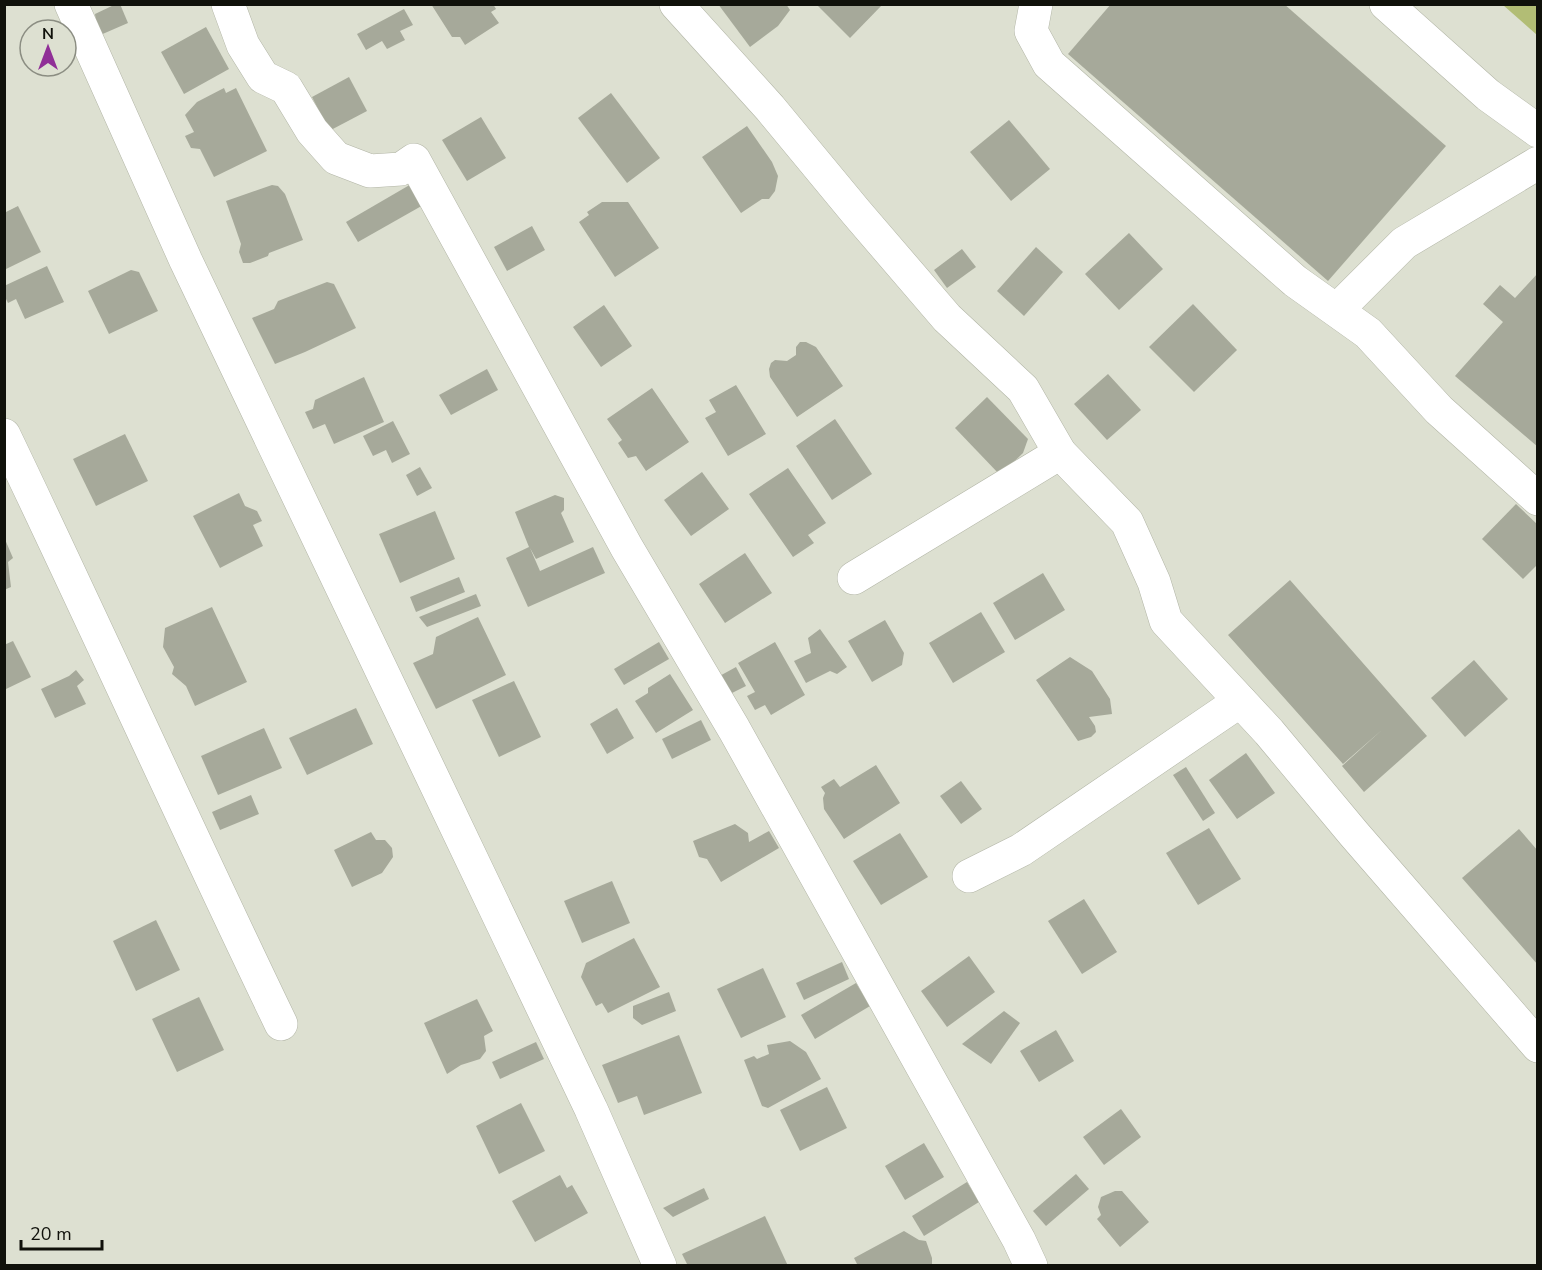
<svg xmlns="http://www.w3.org/2000/svg" width="1542" height="1270" font-family="'Nunito Sans',sans-serif">
	<rect width="100%" height="100%" fill="#dde0d1"/>
	<!-- green -->
	<polygon fill="#b2bd75" points="1503,5 1537,5 1537,35"/>
	<!-- building -->
	<g fill="#a6a99a">
		<polygon points="116,4 120,4 128,23 98,36 95,14"/>
		<polygon points="431,4 493,4 496,9 491,12 499,23 465,45 460,37 452,37"/>
		<polygon points="718,4 786,4 790,10 778,26 750,47"/>
		<polygon points="816,4 883,4 850,38"/>
		<polygon points="1111,4 1284,4 1446,146 1328,281 1068,54"/>
		<polygon points="404,9 413,25 400,31 405,40 387,49 382,41 366,50 357,34"/>
		<polygon points="206,27 229,69 184,94 161,52"/>
		<polygon points="349,77 367,111 329,131 312,97"/>
		<polygon points="224,88 226,93 236,88 267,151 214,177 200,149 191,148 185,136 194,132 185,115 197,102"/>
		<polygon points="611,93 660,158 627,183 578,118"/>
		<polygon points="481,117 506,158 467,181 442,140"/>
		<polygon points="1009,120 1050,169 1011,201 970,152"/>
		<polygon points="747,126 772,162 778,176 775,191 769,199 762,199 741,213 702,157"/>
		<polygon points="413,183 425,204 358,242 346,222"/>
		<polygon points="272,185 278,186 285,194 303,240 269,253 268,256 250,263 243,263 239,252 241,244 226,201"/>
		<polygon points="602,202 628,202 659,248 615,277 579,222 589,215 587,212"/>
		<polygon points="18,206 41,252 4,270 4,213"/>
		<polygon points="532,226 545,250 507,271 494,247"/>
		<polygon points="1129,233 1163,269 1119,310 1085,274"/>
		<polygon points="1036,247 1063,272 1024,316 997,291"/>
		<polygon points="962,249 976,267 947,288 934,270"/>
		<polygon points="47,266 64,302 25,319 16,299 8,303 4,295 4,286"/>
		<polygon points="131,270 139,272 158,311 109,334 88,291"/>
		<polygon points="1538,273 1538,447 1455,376 1503,322 1483,304 1500,285 1515,298"/>
		<polygon points="327,282 334,284 356,328 305,352 275,364 252,318 274,309 278,301"/>
		<polygon points="1193,304 1237,350 1194,392 1149,347"/>
		<polygon points="604,305 632,346 601,367 573,327"/>
		<polygon points="800,342 806,342 816,347 843,386 797,417 770,377 769,369 771,363 775,360 787,361 796,355 796,347"/>
		<polygon points="487,369 498,390 451,415 439,395"/>
		<polygon points="1108,374 1141,410 1107,440 1074,404"/>
		<polygon points="364,377 384,422 334,444 325,424 313,429 305,412 313,409 315,400"/>
		<polygon points="736,385 766,434 728,456 705,418 716,412 709,400"/>
		<polygon points="652,388 689,442 646,471 636,456 628,458 618,443 622,440 607,419"/>
		<polygon points="987,397 1028,439 1023,453 1000,475 955,428"/>
		<polygon points="835,419 872,474 832,500 796,446"/>
		<polygon points="393,421 410,454 392,463 386,450 373,456 363,436"/>
		<polygon points="125,434 148,481 96,506 73,459"/>
		<polygon points="420,467 432,488 417,496 406,475"/>
		<polygon points="788,468 826,523 808,535 814,543 793,557 749,494"/>
		<polygon points="702,472 729,509 691,536 664,500"/>
		<polygon points="239,493 245,506 257,511 262,521 253,525 263,546 220,568 193,516"/>
		<polygon points="555,495 564,498 564,510 561,513 574,542 536,559 530,548 540,571 593,547 605,573 528,607 506,558 529,547 515,512"/>
		<polygon points="1516,504 1538,525 1538,564 1523,579 1482,539"/>
		<polygon points="435,511 455,559 400,583 379,534"/>
		<polygon points="4,537 13,558 8,562 11,587 4,590"/>
		<polygon points="745,553 772,593 725,623 699,584"/>
		<polygon points="1043,573 1065,610 1015,640 993,603"/>
		<polygon points="459,577 465,592 416,612 410,597"/>
		<polygon points="1290,580 1427,736 1364,792 1342,766 1383,729 1343,764 1228,635"/>
		<polygon points="476,594 481,606 427,627 419,617"/>
		<polygon points="212,607 247,682 195,706 186,686 172,674 174,667 163,647 165,628"/>
		<polygon points="981,612 1005,652 953,683 929,643"/>
		<polygon points="478,617 506,675 436,709 413,663 433,654 436,637"/>
		<polygon points="885,620 904,653 902,665 872,682 848,641"/>
		<polygon points="820,629 847,667 837,674 830,671 806,683 794,661 811,653 808,638"/>
		<polygon points="13,641 31,677 4,690 4,645"/>
		<polygon points="659,642 669,659 624,685 614,669"/>
		<polygon points="775,642 805,695 771,715 765,705 755,710 747,696 755,692 738,663"/>
		<polygon points="1070,657 1092,671 1110,699 1112,714 1089,717 1095,726 1096,732 1091,737 1078,741 1036,680"/>
		<polygon points="1474,660 1508,699 1465,737 1431,698"/>
		<polygon points="736,667 746,686 726,696 716,678"/>
		<polygon points="76,670 84,680 77,686 86,704 55,718 41,689 69,676"/>
		<polygon points="670,674 693,710 656,733 635,701 648,693 648,688"/>
		<polygon points="514,681 541,737 499,757 472,700"/>
		<polygon points="356,708 373,744 307,775 289,738"/>
		<polygon points="617,708 634,738 607,754 590,724"/>
		<polygon points="701,720 711,740 672,759 662,739"/>
		<polygon points="264,728 282,768 218,795 201,756"/>
		<polygon points="1246,753 1275,793 1237,819 1209,780"/>
		<polygon points="876,765 900,803 844,839 824,809 823,798 825,793 821,787 834,779 840,787"/>
		<polygon points="1186,767 1215,813 1203,821 1173,775"/>
		<polygon points="961,781 982,809 961,824 940,796"/>
		<polygon points="251,795 259,814 220,830 212,812"/>
		<polygon points="735,824 748,833 749,842 769,831 779,848 721,882 707,859 699,857 693,841"/>
		<polygon points="1209,828 1241,879 1198,905 1166,853"/>
		<polygon points="1519,829 1538,851 1538,965 1462,878"/>
		<polygon points="371,832 376,840 385,840 392,848 393,857 382,873 352,887 334,850"/>
		<polygon points="900,833 928,877 881,905 853,861"/>
		<polygon points="612,881 630,923 582,943 564,901"/>
		<polygon points="1084,899 1117,952 1082,974 1048,921"/>
		<polygon points="156,920 180,970 136,991 113,941"/>
		<polygon points="634,938 660,987 608,1013 602,1003 596,1006 581,977 586,963"/>
		<polygon points="969,956 995,992 947,1027 921,991"/>
		<polygon points="842,962 849,979 804,1000 796,983"/>
		<polygon points="763,968 786,1017 741,1038 717,989"/>
		<polygon points="856,983 870,1006 815,1039 801,1015"/>
		<polygon points="669,992 676,1011 642,1025 633,1018 633,1006"/>
		<polygon points="199,997 224,1050 177,1072 152,1019"/>
		<polygon points="477,999 493,1031 484,1036 486,1051 480,1059 461,1065 447,1074 424,1023"/>
		<polygon points="1004,1011 1020,1023 991,1064 962,1044"/>
		<polygon points="1056,1030 1074,1061 1039,1082 1020,1051"/>
		<polygon points="679,1035 702,1093 644,1115 637,1096 618,1103 602,1065"/>
		<polygon points="790,1041 806,1052 821,1079 768,1108 762,1106 744,1060 754,1056 757,1059 769,1054 767,1045"/>
		<polygon points="536,1042 544,1059 500,1079 492,1062"/>
		<polygon points="827,1087 847,1128 800,1151 780,1110"/>
		<polygon points="521,1103 545,1151 499,1174 476,1126"/>
		<polygon points="1121,1109 1141,1137 1104,1165 1083,1137"/>
		<polygon points="924,1143 944,1177 905,1200 885,1166"/>
		<polygon points="1076,1174 1089,1189 1046,1226 1033,1211"/>
		<polygon points="560,1175 567,1188 572,1185 588,1213 535,1242 512,1201"/>
		<polygon points="967,1182 979,1202 924,1236 912,1216"/>
		<polygon points="704,1188 709,1199 673,1217 663,1208"/>
		<polygon points="1115,1191 1122,1191 1149,1222 1120,1247 1097,1219 1101,1215 1098,1207 1101,1197"/>
		<polygon points="765,1216 788,1266 688,1266 682,1254"/>
		<polygon points="904,1231 919,1240 926,1241 932,1258 932,1266 858,1266 854,1258"/>
	</g>
	<g fill="none" stroke-linecap="round" stroke-linejoin="round">
		<defs>
			<g id="minor">
				<polyline points="71,4 186,261 591,1109 660,1266"/>
				<polyline points="228,4 243,45 263,77 286,88 312,131 336,158 370,171 401,169 414,160 627,548 734,729 1019,1240 1031,1266"/>
				<polyline points="676,4 770,108 856,212 947,318 1023,389 1060,453 1127,522 1154,582 1166,621 1269,732 1354,834 1538,1046"/>
				<polyline points="1036,4 1031,31 1049,64 1295,281 1368,333 1439,410 1538,499"/>
				<polyline points="1386,4 1488,95 1538,131"/>
				<polyline points="1337,310 1404,243 1538,163"/>
				<path d="M4 435C98 631 187 829 281 1024"/>
				<polyline points="854,578 1060,453"/>
				<polyline points="969,876 1021,850 1240,701"/>
			</g>
		</defs>
		<!-- minor casing -->
		<use href="#minor" stroke="#b2b5a6" stroke-width="34"/>
		<!-- minor -->
		<use href="#minor" stroke="#fff" stroke-width="33"/>
	</g>
	<!-- border -->
	<rect width="1542" height="1270" fill="none" stroke="#10110b" stroke-width="12"/>
	<!-- north arrow -->
	<g transform="translate(48 48)"><circle r="28" fill="#dde0d1" stroke="#8b8d82" stroke-width="1.5"/>
	<path d="M0-4.5L10 22L0 15L-10 22Z" fill="#902f97"/>
	<text y="-9" font-size="16" font-weight="bold" text-anchor="middle" fill="#10110b">N</text>
	</g>
	<!-- scale -->
	<path d="M21 1240v9h81v-9" fill="none" stroke="#10110b" stroke-width="3"/>
	<text x="30" y="1240" font-size="18" fill="#10110b" stroke="#dde0d1" stroke-width="4.5" paint-order="stroke">20 m</text>
</svg>
